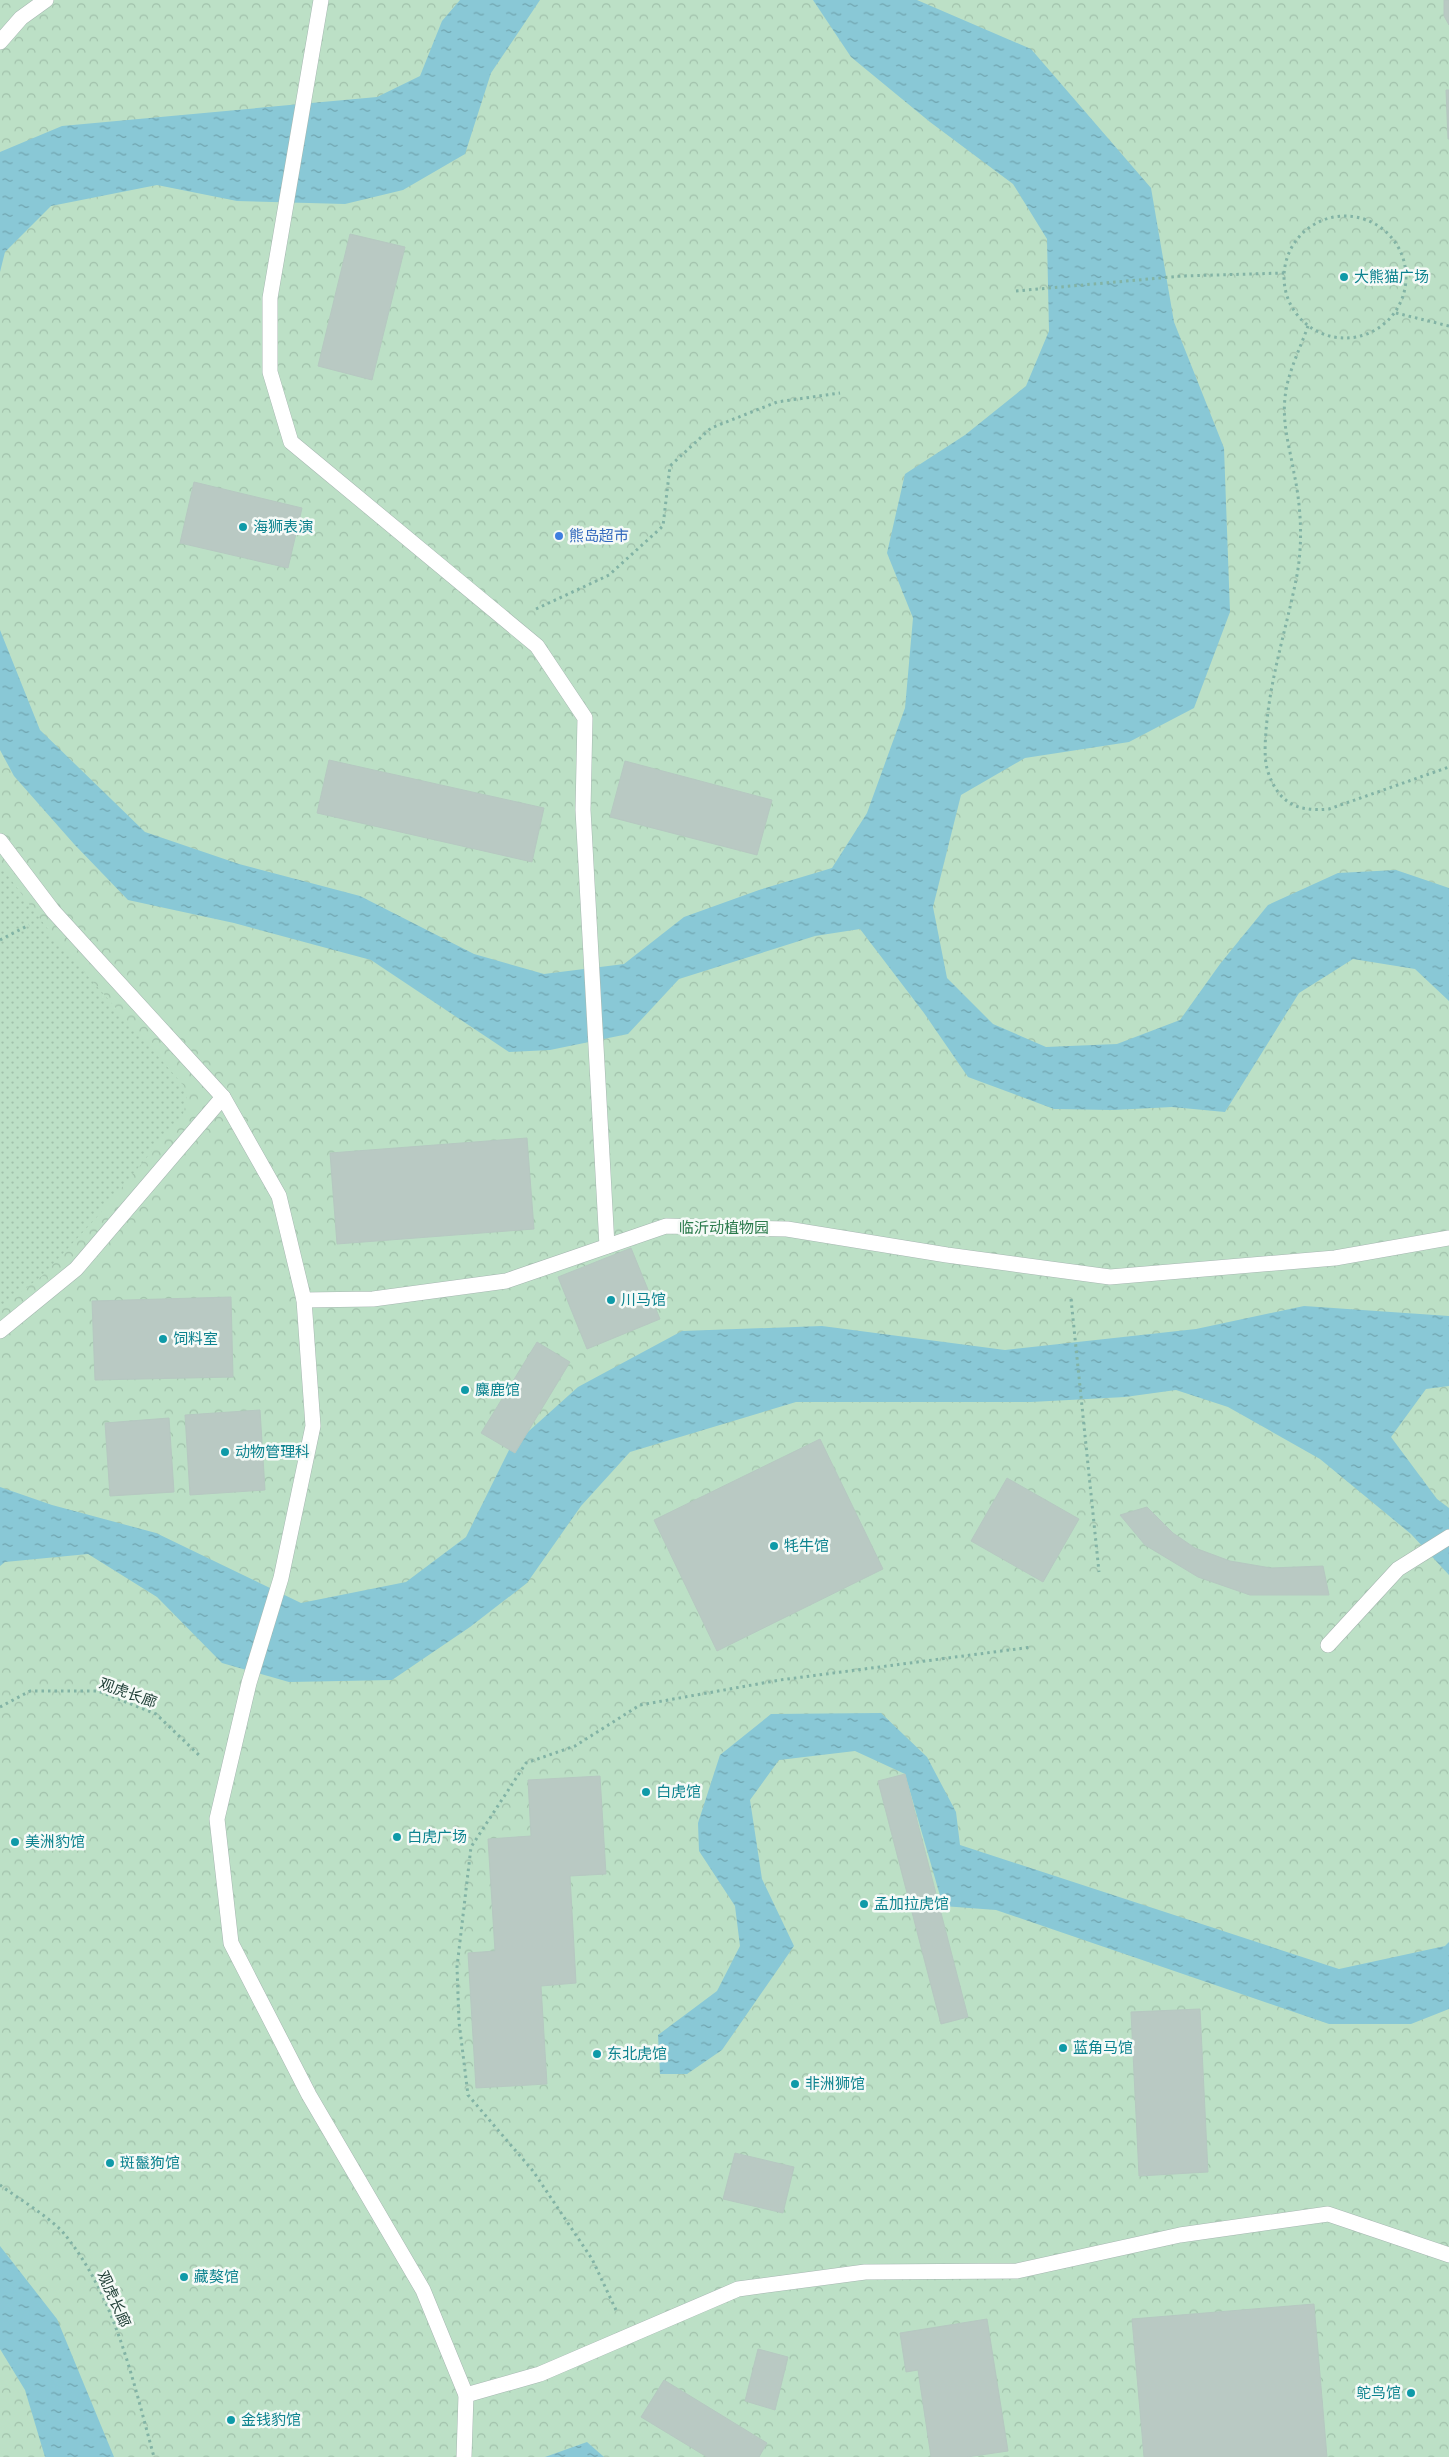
<svg xmlns="http://www.w3.org/2000/svg" width="1449" height="2457" font-family="'PT Sans','Noto Sans SC',sans-serif">
	<defs>
		<pattern id="forest-crowns" width="20" height="18" patternUnits="userSpaceOnUse" patternTransform="scale(1.25)"><rect width="20" height="18" fill="#bce0c6"/><path d="M2 6a3 3 0 1 1 6 0M12 15a3 3 0 1 1 6 0" fill="none" stroke="#a1c1ab"/></pattern>
		<pattern id="garden-dots" width="8" height="8" patternUnits="userSpaceOnUse" patternTransform="scale(1.25)"><rect width="8" height="8" fill="#bce0c6"/><path d="M2 2h.1M6 6h.1" fill="none" stroke="#a1c1ab" stroke-width="1.8" stroke-linecap="round"/></pattern>
		<pattern id="water-ripples" width="26" height="14" patternUnits="userSpaceOnUse" patternTransform="scale(1.25)"><rect width="26" height="14" fill="#89c8d6"/><path d="M2 4q2-2 4 0t4 0M15 11q2-2 4 0t4 0" fill="none" stroke="#70a4af"/></pattern>
	</defs>
	<rect width="100%" height="100%" fill="#e4eeea"/>
	<!-- forest -->
	<rect fill="url(#forest-crowns)" x="0" y="0" width="1449" height="2457"/>
	<!-- garden -->
	<polygon fill="url(#garden-dots)" points="0,865 53,936 184,1086 187,1100 183,1114 98,1216 43,1275 0,1308"/>
	<!-- water -->
	<g fill="url(#water-ripples)">
		<polygon points="460,0 540,0 491,73 465,154 403,190 345,204 237,201 157,185 51,206 5,252 0,272 0,152 62,126 377,97 420,76 442,21"/>
		<polygon points="813,0 917,0 1031,49 1151,188 1174,322 1224,448 1230,612 1194,708 1129,742 1025,758 961,795 933,907 947,978 993,1024 1046,1047 1117,1044 1180,1020 1220,964 1268,905 1338,873 1396,870 1449,888 1449,1001 1415,969 1353,959 1299,993 1225,1112 1172,1107 1113,1110 1054,1109 968,1077 924,1013 860,929 815,936 679,979 628,1034 550,1050 509,1052 371,960 234,923 128,900 74,844 14,776 0,750 0,630 40,730 145,832 239,864 360,896 474,954 544,974 624,964 684,917 759,890 832,868 867,813 905,708 913,618 887,553 905,474 965,435 1026,386 1049,331 1047,239 1013,184 930,122 851,57"/>
		<polygon points="1304,1306 1449,1316 1449,1386 1426,1389 1391,1437 1437,1499 1449,1508 1449,1575 1411,1534 1320,1459 1228,1407 1176,1390 1125,1397 1031,1402 796,1402 630,1452 581,1506 527,1583 470,1627 392,1680 289,1682 222,1663 157,1597 88,1554 5,1562 0,1566 0,1487 52,1505 156,1533 301,1603 406,1582 466,1537 510,1448 578,1387 682,1331 822,1326 1005,1350 1196,1329"/>
		<polygon points="881,1713 927,1757 956,1812 960,1845 1339,1969 1445,1946 1449,1942 1449,2009 1411,2024 1329,2024 996,1910 943,1906 905,1774 855,1751 779,1760 750,1800 762,1879 794,1946 722,2050 687,2074 660,2074 658,2035 717,1991 740,1946 735,1906 699,1851 698,1823 720,1755 771,1714"/>
		<polygon points="0,2246 57,2319 114,2457 45,2457 25,2390 0,2349"/>
		<polygon points="587,2442 604,2457 545,2457"/>
	</g>
	<!-- building -->
	<g fill="#b9c9c3" stroke="#b6c8c1">
		<polygon points="1444,0 1449,0 1449,25 1444,16"/>
		<polygon points="1446,90 1449,90 1449,139 1448,139"/>
		<polygon points="350,234 405,247 372,380 318,366"/>
		<polygon points="194,482 302,508 288,568 180,543"/>
		<polygon points="329,760 544,808 532,862 317,813"/>
		<polygon points="625,761 772,800 757,855 610,817"/>
		<polygon points="527,1138 534,1229 337,1244 330,1153"/>
		<polygon points="631,1248 660,1319 587,1349 558,1277"/>
		<polygon points="231,1297 233,1377 95,1380 92,1301"/>
		<polygon points="537,1342 570,1362 515,1453 481,1433"/>
		<polygon points="260,1410 265,1490 190,1495 185,1415"/>
		<polygon points="169,1418 174,1492 110,1496 105,1423"/>
		<polygon points="820,1439 883,1569 717,1651 654,1520"/>
		<polygon points="1007,1478 1079,1519 1043,1582 971,1541"/>
		<polygon points="1147,1507 1173,1533 1195,1548 1230,1561 1271,1568 1323,1566 1329,1595 1250,1595 1198,1577 1145,1545 1120,1515"/>
		<polygon points="905,1774 968,2017 941,2024 878,1781"/>
		<polygon points="600,1776 606,1874 570,1876 576,1983 541,1986 547,2084 476,2088 468,1953 495,1951 488,1839 531,1836 528,1780"/>
		<polygon points="1200,2009 1208,2172 1139,2176 1131,2012"/>
		<polygon points="735,2153 794,2167 783,2213 723,2199"/>
		<polygon points="1314,2304 1327,2457 1144,2457 1132,2319"/>
		<polygon points="987,2319 1008,2451 967,2457 931,2457 918,2370 906,2372 900,2333"/>
		<polygon points="758,2349 788,2357 775,2410 745,2401"/>
		<polygon points="664,2380 767,2443 759,2457 707,2457 641,2417"/>
	</g>
	<g fill="none" stroke-linecap="round" stroke-linejoin="round">
		<defs>
			<g id="minor">
				<polyline points="321,0 270,298 270,372 291,442 537,646 585,718 583,810 607,1246"/>
				<polyline points="0,42 21,18 46,0"/>
				<polyline points="0,841 53,911 223,1097"/>
				<polyline points="304,1300 373,1299 506,1281 666,1226 787,1229 947,1255 1110,1277 1335,1258 1449,1238"/>
				<polyline points="0,1331 76,1269 223,1097 279,1196 304,1300 313,1426 281,1578 249,1683 217,1819 231,1943 309,2095 423,2290 466,2395 464,2457"/>
				<polyline points="1328,1645 1398,1569 1449,1537"/>
				<polyline points="466,2395 540,2374 738,2289 865,2272 1017,2271 1180,2235 1328,2214 1449,2255"/>
			</g>
		</defs>
		<!-- minor casing -->
		<use href="#minor" stroke="#a6b7b1" stroke-width="16"/>
		<!-- path -->
		<g stroke="#82b3a5" stroke-width="3" stroke-dasharray="2.5 4" stroke-linecap="butt">
			<circle cx="1345" cy="277" r="61"/>
			<polyline points="1016,291 1182,276 1284,273"/>
			<polyline points="1396,313 1449,326"/>
			<path d="M1308 326C1300 349 1287 374 1285 398 1282 424 1290 449 1294 473 1301 506 1303 542 1297 575 1287 627 1270 677 1266 731 1265 744 1264 760 1268 772 1279 804 1298 812 1329 809L1449 767"/>
			<polyline points="536,609 609,575 663,526 670,466 711,428 777,402 840,393"/>
			<polyline points="0,940 29,925"/>
			<polyline points="1071,1299 1099,1572"/>
			<polyline points="0,1707 30,1691 98,1691 156,1714 201,1757"/>
			<path d="M0 2185C19 2199 53 2219 66 2236 116 2299 133 2381 154 2457"/>
			<polyline points="616,2310 592,2259 533,2171 468,2095 459,2022 457,1967 471,1847 526,1763 575,1746 640,1705 780,1680 1032,1647"/>
		</g>
		<!-- minor -->
		<use href="#minor" stroke="#fff" stroke-width="15"/>
	</g>
	<!-- markers -->
	<g fill="#0f9aa8" stroke="#f5faf7" stroke-width="2">
		<circle cx="1344" cy="277" r="5"/>
		<circle cx="243" cy="527" r="5"/>
		<circle cx="611" cy="1300" r="5"/>
		<circle cx="163" cy="1339" r="5"/>
		<circle cx="465" cy="1390" r="5"/>
		<circle cx="225" cy="1452" r="5"/>
		<circle cx="774" cy="1546" r="5"/>
		<circle cx="646" cy="1792" r="5"/>
		<circle cx="397" cy="1837" r="5"/>
		<circle cx="15" cy="1842" r="5"/>
		<circle cx="864" cy="1904" r="5"/>
		<circle cx="1063" cy="2048" r="5"/>
		<circle cx="597" cy="2054" r="5"/>
		<circle cx="795" cy="2084" r="5"/>
		<circle cx="110" cy="2163" r="5"/>
		<circle cx="184" cy="2277" r="5"/>
		<circle cx="1411" cy="2393" r="5"/>
		<circle cx="231" cy="2420" r="5"/>
	</g>
	<circle fill="#3f7fe0" stroke="#f5faf7" stroke-width="2" cx="559" cy="536" r="5"/>
	<g text-anchor="middle" stroke-width="5" stroke-linejoin="round" paint-order="stroke">
		<!-- culture labels -->
		<g font-size="15" fill="#0d838f" stroke="#f5faf7" text-anchor="start">
			<text x="1354" y="282">大熊猫广场</text>
			<text x="253" y="532">海狮表演</text>
			<text x="621" y="1305">川马馆</text>
			<text x="173" y="1344">饲料室</text>
			<text x="475" y="1395">麋鹿馆</text>
			<text x="235" y="1457">动物管理科</text>
			<text x="784" y="1551">牦牛馆</text>
			<text x="656" y="1797">白虎馆</text>
			<text x="407" y="1842">白虎广场</text>
			<text x="25" y="1847">美洲豹馆</text>
			<text x="874" y="1909">孟加拉虎馆</text>
			<text x="1073" y="2053">蓝角马馆</text>
			<text x="607" y="2059">东北虎馆</text>
			<text x="805" y="2089">非洲狮馆</text>
			<text x="120" y="2168">斑鬣狗馆</text>
			<text x="194" y="2282">藏獒馆</text>
			<text x="1401" y="2398" text-anchor="end">鸵鸟馆</text>
			<text x="241" y="2425">金钱豹馆</text>
		</g>
		<!-- shop labels -->
		<g font-size="15" fill="#366cbe" stroke="#f5faf7" text-anchor="start">
			<text x="569" y="541">熊岛超市</text>
		</g>
		<!-- park labels -->
		<g font-size="15" fill="#2a7a4b" stroke="#f5faf7">
			<text x="724" y="1233">临沂动植物园</text>
		</g>
		<!-- street labels -->
		<g font-size="15" fill="#224139" stroke="#f5faf7">
			<text transform="translate(128 1693) rotate(20)" y="5">观虎长廊</text>
			<text transform="translate(114 2299) rotate(66)" y="5">观虎长廊</text>
		</g>
	</g>
</svg>
